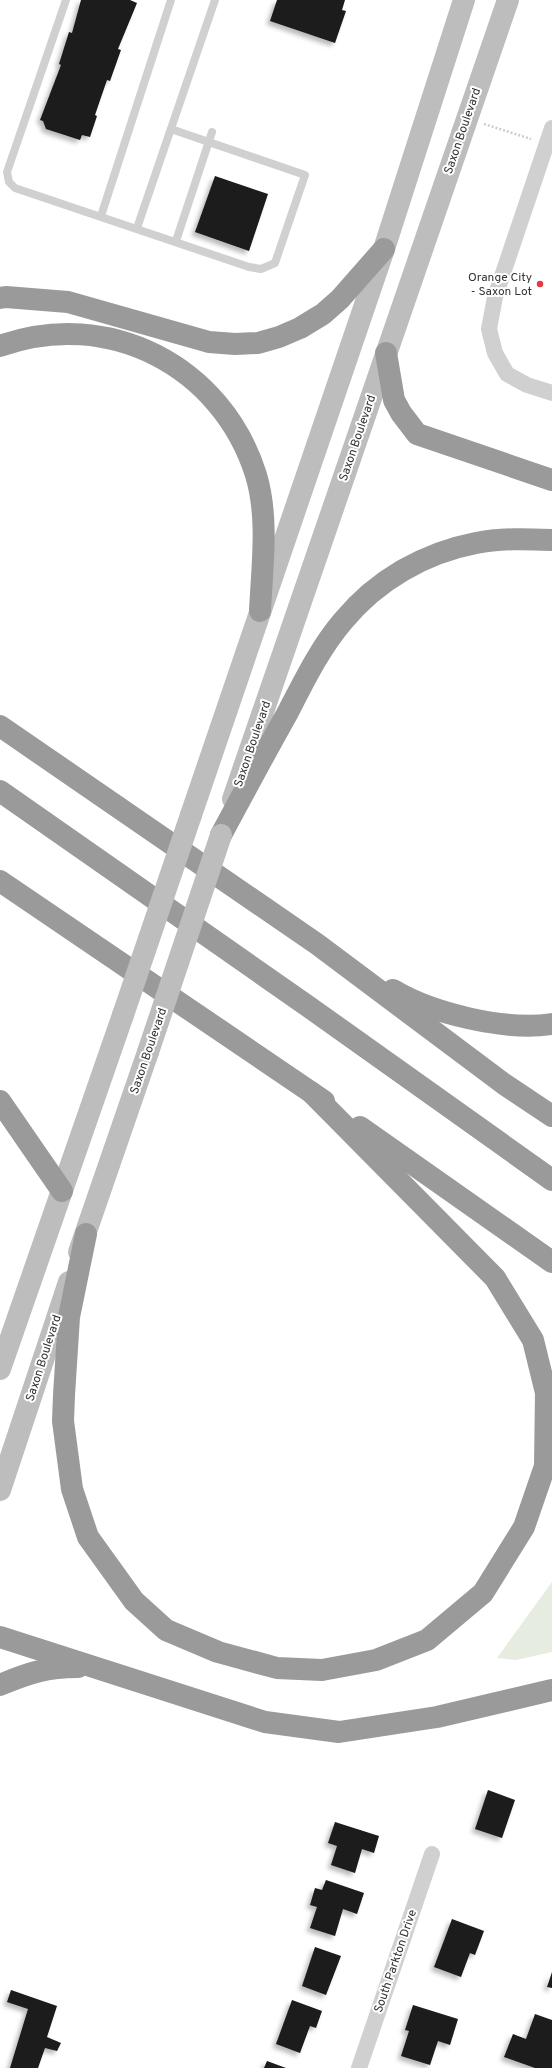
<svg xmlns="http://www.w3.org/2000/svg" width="552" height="2068" font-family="Overpass,sans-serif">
	<defs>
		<filter id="shadow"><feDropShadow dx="-3.5" dy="3.5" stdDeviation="2" flood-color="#0004"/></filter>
	</defs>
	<rect width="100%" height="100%" fill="#fff"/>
	<!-- green -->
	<polygon fill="#e6ecdf" points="552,1582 552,1652 516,1660 497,1658"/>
	<!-- building -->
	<g fill="#1a1a1a" filter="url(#shadow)">
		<polygon points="81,0 130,0 137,3 118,49 121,50 110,81 107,80 95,115 97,116 90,137 82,135 80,140 46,129 43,121 40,120 61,65 59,64 69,32 72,33"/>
		<polygon points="277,0 345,0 342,10 346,11 335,43 270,21"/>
		<polygon points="215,176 268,194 249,251 195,232"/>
		<polygon points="488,1790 515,1800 502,1838 475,1829"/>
		<polygon points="335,1822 379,1836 374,1853 362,1849 355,1873 331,1865 337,1846 328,1843"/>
		<polygon points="326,1880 364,1893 357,1914 343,1909 335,1936 310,1928 317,1907 310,1905 315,1888 322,1890"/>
		<polygon points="452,1919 484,1931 475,1955 470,1953 461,1977 434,1967"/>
		<polygon points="315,1947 341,1956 326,1995 302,1986"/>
		<polygon points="552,1972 552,1988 547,1987"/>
		<polygon points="11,1990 57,2006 47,2037 61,2043 57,2051 45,2048 38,2068 10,2068 28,2009 7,2002"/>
		<polygon points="292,2000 322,2011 316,2028 310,2026 300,2053 276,2044"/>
		<polygon points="413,2005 458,2019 450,2045 438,2041 430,2065 401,2056 409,2031 405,2030"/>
		<polygon points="535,2014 552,2020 552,2068 535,2068 504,2057 513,2034 526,2039"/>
		<polygon points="267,2061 286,2068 264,2068"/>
	</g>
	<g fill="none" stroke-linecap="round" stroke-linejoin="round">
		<!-- path -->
		<polyline stroke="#cdcdcd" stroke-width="2.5" stroke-dasharray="2 2" stroke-linecap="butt" points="484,124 531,139"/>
		<!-- lane -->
		<g stroke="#d0d0d0" stroke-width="8">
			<polyline points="66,0 7,172 9,182 15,188 249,267 261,269 275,263 305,175 171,129"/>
			<polyline points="101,216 171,0"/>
			<polyline points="137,228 215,0"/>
			<polyline points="176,241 212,132"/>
		</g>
		<!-- street -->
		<g stroke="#d0d0d0" stroke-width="16">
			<polyline points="552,128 495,297 489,329 495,353 507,374 527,385 552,393"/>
			<polyline points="359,2068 432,1854"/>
		</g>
		<!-- secondary -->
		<g stroke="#bdbdbd" stroke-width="22">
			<polyline points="233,799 508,0"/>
			<polyline points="191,815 384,249 464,0"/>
			<polyline points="79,1252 148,1052"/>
			<polyline points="0,1369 123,1015"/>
			<polyline points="0,1490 69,1282"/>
		</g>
		<!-- highway -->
		<g stroke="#9a9a9a" stroke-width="22">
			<polyline points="0,298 6,297 68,302 209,342 235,344 258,343 279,337 300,328 323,314 340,299 384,249"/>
			<path d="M0 346C108 307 222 366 256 475 269 518 262 567 260 611"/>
			<polyline points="386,353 394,400 401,413 417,434 552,480"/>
			<polyline points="0,726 317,944 504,1084 552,1116"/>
			<polyline points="0,791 309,1007 552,1180"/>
			<path d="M221 835C243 794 265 753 288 712 304 681 320 648 343 621 377 580 424 553 476 543 501 538 527 539 552 540"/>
			<polyline points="0,881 324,1101"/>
			<path d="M393 990C433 1014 506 1031 552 1024"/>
			<polyline points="0,1101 62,1191"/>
			<polyline points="360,1127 552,1262"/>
			<polyline points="86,1234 69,1317 64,1395 63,1421 72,1489 88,1537 134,1601 166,1630 218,1652 277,1668 322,1670 376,1660 427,1640 483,1593 524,1527 545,1466 546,1393 533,1340 495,1278 312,1093"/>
			<polyline points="0,1637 265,1722 339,1732 437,1717 552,1690"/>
			<path d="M0 1685C28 1673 47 1667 78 1667"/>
		</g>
		<!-- secondary-bridge -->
		<g stroke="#bdbdbd" stroke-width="22">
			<polyline points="123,1015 191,815"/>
			<polyline points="148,1052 221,835"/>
		</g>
	</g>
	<!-- markers -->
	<circle fill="#e63946" stroke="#fff" stroke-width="1.5" cx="540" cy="284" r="4"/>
	<g text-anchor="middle" stroke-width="4" stroke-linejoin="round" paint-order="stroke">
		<!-- street labels -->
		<g font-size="12" fill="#333" stroke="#fff">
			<text transform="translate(462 131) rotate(-71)" y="4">Saxon Boulevard</text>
			<text transform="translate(357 438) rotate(-71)" y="4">Saxon Boulevard</text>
			<text transform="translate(252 744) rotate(-71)" y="4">Saxon Boulevard</text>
			<text transform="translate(148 1051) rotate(-71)" y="4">Saxon Boulevard</text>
			<text transform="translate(43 1358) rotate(-72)" y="4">Saxon Boulevard</text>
			<text transform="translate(395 1961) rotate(-71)" y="4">South Parkton Drive</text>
		</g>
		<!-- poi labels -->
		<g font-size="12" fill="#333" stroke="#fff" text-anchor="end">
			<text x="532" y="281">Orange City<tspan x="532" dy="14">- Saxon Lot</tspan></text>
		</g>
	</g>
</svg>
